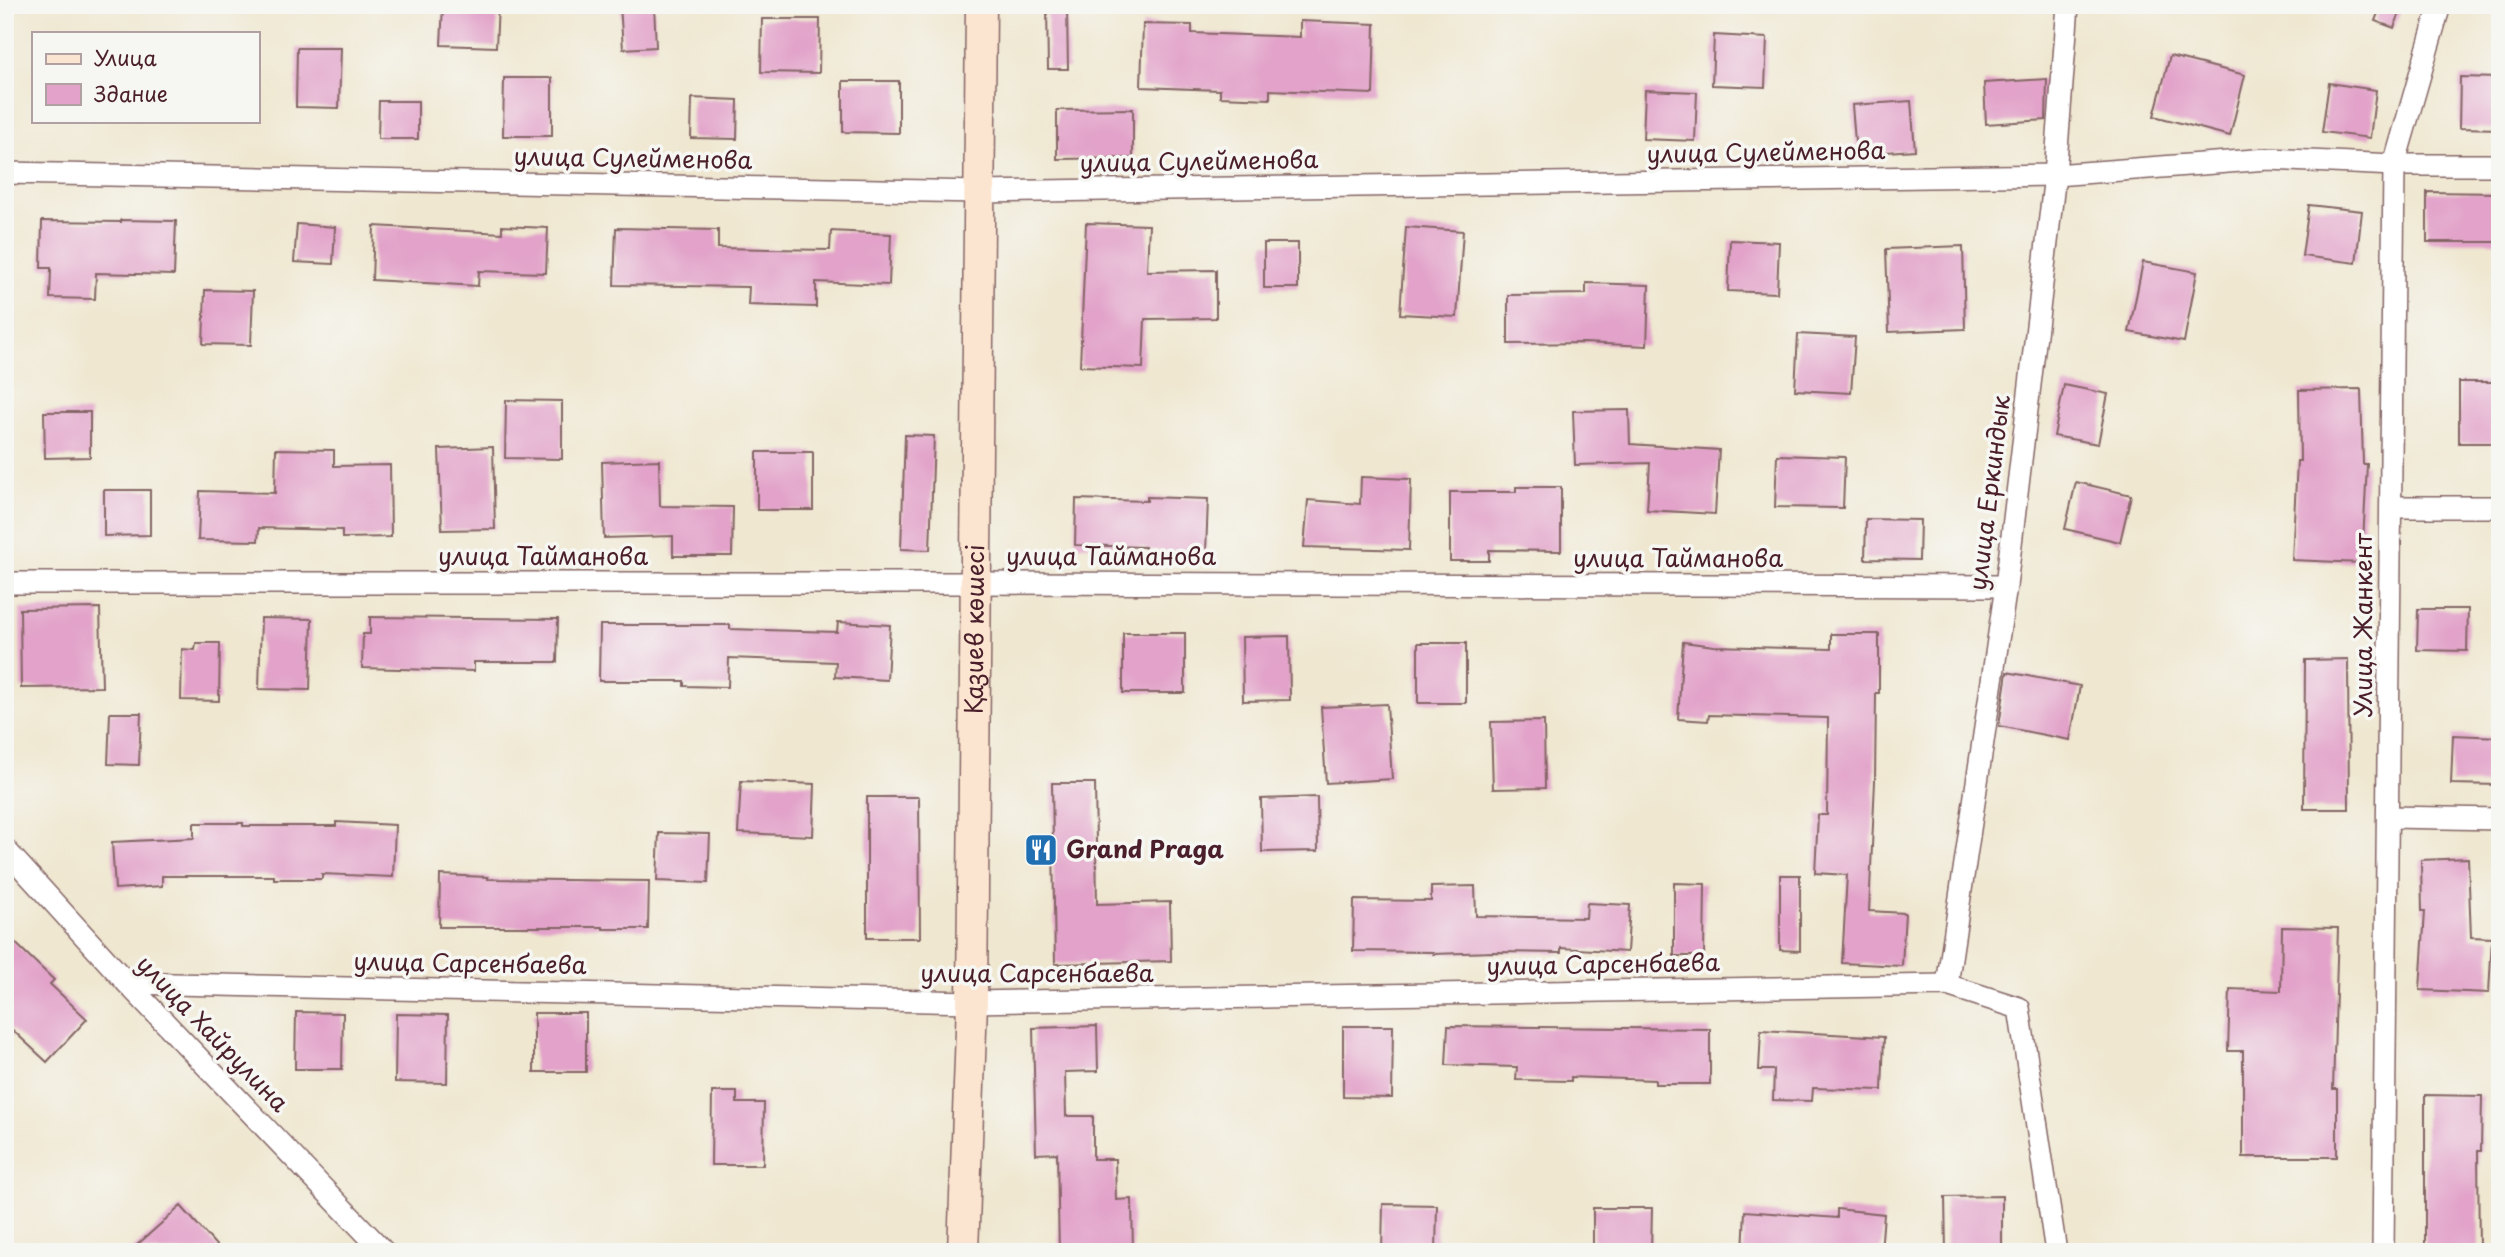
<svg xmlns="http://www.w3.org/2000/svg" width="2505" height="1257" font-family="'Playpen Sans',sans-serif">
	<rect width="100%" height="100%" fill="#f6f6f2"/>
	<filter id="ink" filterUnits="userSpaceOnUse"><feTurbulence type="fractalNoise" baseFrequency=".0143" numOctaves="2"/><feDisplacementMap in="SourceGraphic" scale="14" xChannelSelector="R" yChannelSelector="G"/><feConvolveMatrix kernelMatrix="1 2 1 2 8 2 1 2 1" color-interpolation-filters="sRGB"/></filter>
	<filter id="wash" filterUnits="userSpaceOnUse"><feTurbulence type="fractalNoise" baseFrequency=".00686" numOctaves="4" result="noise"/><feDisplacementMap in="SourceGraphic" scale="28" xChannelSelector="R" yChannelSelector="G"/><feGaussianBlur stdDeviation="1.57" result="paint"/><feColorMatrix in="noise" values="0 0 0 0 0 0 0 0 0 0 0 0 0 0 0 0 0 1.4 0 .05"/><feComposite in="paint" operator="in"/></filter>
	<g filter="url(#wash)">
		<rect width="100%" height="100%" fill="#efe7d0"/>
		<g id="blocks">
			<!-- building -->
			<g fill="#e2a2c9">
				<polygon points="443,5 498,5 496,47 441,45"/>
				<polygon points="620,5 654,5 656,47 623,49"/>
				<polygon points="2381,5 2403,5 2394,28 2375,21"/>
				<polygon points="1047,7 1067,7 1068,69 1048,69"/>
				<polygon points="762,19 820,19 819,73 761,72"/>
				<polygon points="1300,21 1375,24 1373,94 1270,90 1270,99 1220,97 1220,90 1141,87 1143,24 1192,25 1192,33 1300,37"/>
				<polygon points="1714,35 1767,38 1765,87 1712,85"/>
				<polygon points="297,48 341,48 339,108 296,107"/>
				<polygon points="2170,56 2245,75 2230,136 2154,116"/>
				<polygon points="2460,77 2500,78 2500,129 2459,128"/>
				<polygon points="504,78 552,78 552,136 503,136"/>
				<polygon points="2047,79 2046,120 1986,124 1984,83"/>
				<polygon points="843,81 899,81 899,133 843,132"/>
				<polygon points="2329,83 2376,90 2370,138 2322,132"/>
				<polygon points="1645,90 1697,92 1695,141 1643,139"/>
				<polygon points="692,98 738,100 737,139 691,138"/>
				<polygon points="379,101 418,101 418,139 378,139"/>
				<polygon points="1911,101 1915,150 1856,154 1852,105"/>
				<polygon points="1133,109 1133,158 1057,159 1057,110"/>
				<polygon points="2427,192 2500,193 2500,242 2427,242"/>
				<polygon points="2309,205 2362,211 2356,263 2302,256"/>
				<polygon points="121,220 176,221 174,275 96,273 95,299 50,298 51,268 41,268 42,221 121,222"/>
				<polygon points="1086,223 1149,225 1147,271 1216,270 1216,318 1145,319 1143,368 1080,366"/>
				<polygon points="297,224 335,227 333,264 294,262"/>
				<polygon points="374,226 502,233 502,226 548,228 546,273 479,271 478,286 372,280"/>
				<polygon points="1406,227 1463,231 1457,317 1400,314"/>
				<polygon points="616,228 718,230 718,248 830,250 831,231 891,234 889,285 816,282 816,307 748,305 749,287 614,285"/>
				<polygon points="1730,240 1779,242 1777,293 1728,291"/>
				<rect x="1264" y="243" width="34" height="45"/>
				<polygon points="1963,246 1965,329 1889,332 1886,249"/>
				<polygon points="2143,262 2197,272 2184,342 2129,332"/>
				<polygon points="1586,283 1649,285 1647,346 1584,343 1508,344 1508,295 1586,294"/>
				<polygon points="205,290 253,291 251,345 203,344"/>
				<polygon points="1798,334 1855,337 1851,393 1795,390"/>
				<rect x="2459" y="382" width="41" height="61"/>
				<polygon points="2064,385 2108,394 2098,444 2054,436"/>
				<polygon points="2361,389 2363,464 2367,464 2362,563 2292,560 2297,461 2300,461 2299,390"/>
				<polygon points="506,400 562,401 562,459 505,458"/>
				<polygon points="1629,410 1630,444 1719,450 1715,514 1647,510 1650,463 1575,465 1573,411"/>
				<polygon points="44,412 90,412 90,457 45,458"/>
				<polygon points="905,435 934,436 930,550 901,549"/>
				<polygon points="493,447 495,529 442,530 439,449"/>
				<polygon points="276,449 334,450 334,466 390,465 391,537 342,538 342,530 259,528 258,541 198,540 200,491 275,493"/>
				<rect x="757" y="452" width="56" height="58"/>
				<polygon points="1777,455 1845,457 1843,508 1775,507"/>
				<polygon points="659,460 660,506 733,507 732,556 673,556 673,536 604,538 602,462"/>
				<polygon points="1361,477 1411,479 1409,550 1304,547 1308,500 1360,504"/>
				<polygon points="2076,482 2131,495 2120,542 2065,529"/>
				<polygon points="1516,487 1561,487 1561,551 1489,550 1489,561 1450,561 1450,492 1516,492"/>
				<polygon points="104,490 150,490 150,535 104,536"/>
				<polygon points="1147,497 1208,499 1206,553 1145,550 1145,547 1075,545 1076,499 1147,501"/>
				<polygon points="1866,519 1920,520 1919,560 1865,559"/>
				<polygon points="100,608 102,687 21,688 20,609"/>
				<polygon points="2418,609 2468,609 2467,651 2417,650"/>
				<polygon points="370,617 558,619 557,662 474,662 474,671 362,668 363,634 370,634"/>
				<polygon points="261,618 312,619 310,690 259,689"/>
				<polygon points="838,622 890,625 887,680 835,677 836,662 729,658 728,687 684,686 684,681 599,681 600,625 730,625 730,629 837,632"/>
				<rect x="1123" y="633" width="62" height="60"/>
				<polygon points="1831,634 1879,634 1879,693 1876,693 1875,781 1869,911 1905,913 1902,966 1842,963 1847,875 1815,873 1818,815 1827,815 1828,718 1709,715 1708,721 1678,719 1683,642 1714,646 1831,649"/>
				<polygon points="1289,636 1290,700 1243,701 1242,637"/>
				<polygon points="196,643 220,643 219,701 181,700 182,649 195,650"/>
				<rect x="1418" y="643" width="48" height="60"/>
				<polygon points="2348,659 2349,809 2304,809 2305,660"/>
				<polygon points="2007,672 2080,686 2070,740 1999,726"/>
				<polygon points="1387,704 1392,779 1326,783 1321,707"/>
				<polygon points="110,713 141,713 139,765 108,764"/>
				<polygon points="1544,721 1545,788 1493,789 1491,722"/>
				<polygon points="2453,735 2500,737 2499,785 2451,784"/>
				<polygon points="741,781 815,784 813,836 738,833"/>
				<polygon points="1052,783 1095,783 1097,904 1170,902 1171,961 1055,964"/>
				<polygon points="867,797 919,797 920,938 867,938"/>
				<polygon points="1317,797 1318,851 1262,852 1261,799"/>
				<polygon points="336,822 395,825 393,877 322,874 322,879 274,879 274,876 162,876 162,886 115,889 112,842 194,838 194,823 243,823 243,826 336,826"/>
				<polygon points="659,833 710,834 708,883 657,881"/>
				<polygon points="2468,858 2471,937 2492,938 2489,993 2420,990 2425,911 2422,911 2421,860"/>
				<polygon points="440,875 488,877 488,879 649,881 648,929 603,929 603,927 439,927"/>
				<polygon points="1780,875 1800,875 1800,951 1780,950"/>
				<polygon points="1674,883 1705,884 1704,956 1674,956"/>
				<polygon points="1475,886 1476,916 1586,918 1587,903 1630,905 1627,952 1561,948 1561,953 1494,952 1433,954 1433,952 1353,951 1354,900 1431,901 1431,887"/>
				<polygon points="2282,927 2338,928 2333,1089 2337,1089 2337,1157 2243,1157 2243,1051 2228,1051 2230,989 2281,991"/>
				<polygon points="5,933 54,980 50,984 87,1019 47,1062 5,1023"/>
				<polygon points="296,1012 343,1013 342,1069 295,1069"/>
				<rect x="534" y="1013" width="52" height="59"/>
				<polygon points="396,1014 448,1015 447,1083 395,1082"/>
				<polygon points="1097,1026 1098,1071 1065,1072 1066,1116 1093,1116 1093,1159 1115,1159 1116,1200 1132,1199 1133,1252 1059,1252 1057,1153 1036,1154 1033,1028"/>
				<polygon points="1343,1026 1393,1026 1392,1098 1343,1097"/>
				<polygon points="1448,1026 1710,1029 1710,1084 1655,1084 1655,1080 1571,1077 1571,1081 1516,1080 1517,1067 1446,1065"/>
				<polygon points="1761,1030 1884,1037 1882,1090 1813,1088 1812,1101 1773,1100 1774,1070 1759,1070"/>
				<polygon points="712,1092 737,1092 737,1103 764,1103 763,1165 711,1165"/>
				<polygon points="2425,1095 2482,1096 2481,1151 2478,1151 2479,1252 2425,1252"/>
				<polygon points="2002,1196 2002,1252 1946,1252 1945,1197"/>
				<polygon points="1383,1204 1437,1205 1436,1252 1382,1252"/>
				<polygon points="181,1206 222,1252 129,1252"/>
				<polygon points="1593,1208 1652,1208 1651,1252 1593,1252"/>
				<polygon points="1837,1209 1884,1214 1881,1252 1743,1252 1745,1211 1837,1218"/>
			</g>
		</g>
	</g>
	<g filter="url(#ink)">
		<use href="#blocks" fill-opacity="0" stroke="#846565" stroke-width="2"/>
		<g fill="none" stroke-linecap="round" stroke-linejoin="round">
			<defs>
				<g id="street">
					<polyline points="5,173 979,192 2055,175 2268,159 2394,165 2500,165"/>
					<polyline points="2391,507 2500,507"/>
					<polyline points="5,583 976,583 2006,586"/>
					<polyline points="2389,817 2500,819"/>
					<polyline points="5,849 127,983 384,1252"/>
					<polyline points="127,983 972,1002 1947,985 2019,1008 2056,1252"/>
					<polyline points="1947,985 2006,586 2055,175 2068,5"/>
					<polyline points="2383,1252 2394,165 2440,5"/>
				</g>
				<g id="secondary">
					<path id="s1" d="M963 1252 972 1002 981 5"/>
				</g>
			</defs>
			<!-- street casing -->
			<use href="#street" stroke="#846565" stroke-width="24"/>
			<!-- secondary casing -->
			<use href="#secondary" stroke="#846565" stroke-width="33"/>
			<!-- street -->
			<use href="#street" stroke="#fff" stroke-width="21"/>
			<!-- secondary -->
			<use href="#secondary" stroke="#fce5d0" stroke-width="30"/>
		</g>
	</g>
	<!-- icons -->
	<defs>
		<symbol id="restaurant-square" viewBox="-11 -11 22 22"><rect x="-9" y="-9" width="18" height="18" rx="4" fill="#1f6fb2" stroke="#f6f6f2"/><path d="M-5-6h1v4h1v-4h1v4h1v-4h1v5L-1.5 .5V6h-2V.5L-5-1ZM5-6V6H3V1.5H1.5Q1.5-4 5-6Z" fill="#fff"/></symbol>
	</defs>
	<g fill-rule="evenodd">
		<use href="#restaurant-square" x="1022" y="831" width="38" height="38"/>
	</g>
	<g text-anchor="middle" stroke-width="7" stroke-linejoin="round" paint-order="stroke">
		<!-- street labels -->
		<g font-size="24" fill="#4a1f2b" stroke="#f6f6f2">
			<text transform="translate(1766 153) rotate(-1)" y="8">улица Сулейменова</text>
			<text transform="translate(633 159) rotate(1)" y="8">улица Сулейменова</text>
			<text transform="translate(1199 162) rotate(-1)" y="8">улица Сулейменова</text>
			<text transform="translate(1990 493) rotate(-83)" y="8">улица Еркиндык</text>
			<text x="543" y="565">улица Тайманова</text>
			<text x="1111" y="565">улица Тайманова</text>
			<text x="1678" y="567">улица Тайманова</text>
			<text transform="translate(2364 625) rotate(-90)" y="8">Улица Жанкент</text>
			<text dy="8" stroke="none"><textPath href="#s1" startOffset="623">Қазиев көшесі</textPath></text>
			<text transform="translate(470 964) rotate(1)" y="8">улица Сарсенбаева</text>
			<text transform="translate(1603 965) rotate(-1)" y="8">улица Сарсенбаева</text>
			<text x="1037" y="982">улица Сарсенбаева</text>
			<text transform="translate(212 1034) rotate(46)" y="8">улица Хайрулина</text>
		</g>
		<!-- poi labels -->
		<g font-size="24" font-weight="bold" fill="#4a1f2b" stroke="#f6f6f2" text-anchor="start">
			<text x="1066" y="858">Grand Praga</text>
		</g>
	</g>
	<!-- margin -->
	<rect width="2505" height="1257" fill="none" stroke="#f6f6f2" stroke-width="28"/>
	<!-- legend -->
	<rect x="32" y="32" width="228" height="91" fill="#f6f6f2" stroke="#b1a0a2" stroke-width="2"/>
	<rect x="46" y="54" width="35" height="10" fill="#fce5d0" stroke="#b1a0a2" stroke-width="2"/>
	<text x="94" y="66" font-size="21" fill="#4a1f2b">Улица</text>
	<rect x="46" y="84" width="35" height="21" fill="#e2a2c9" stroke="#b1a0a2" stroke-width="2"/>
	<text x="94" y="102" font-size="21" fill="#4a1f2b">Здание</text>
</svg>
